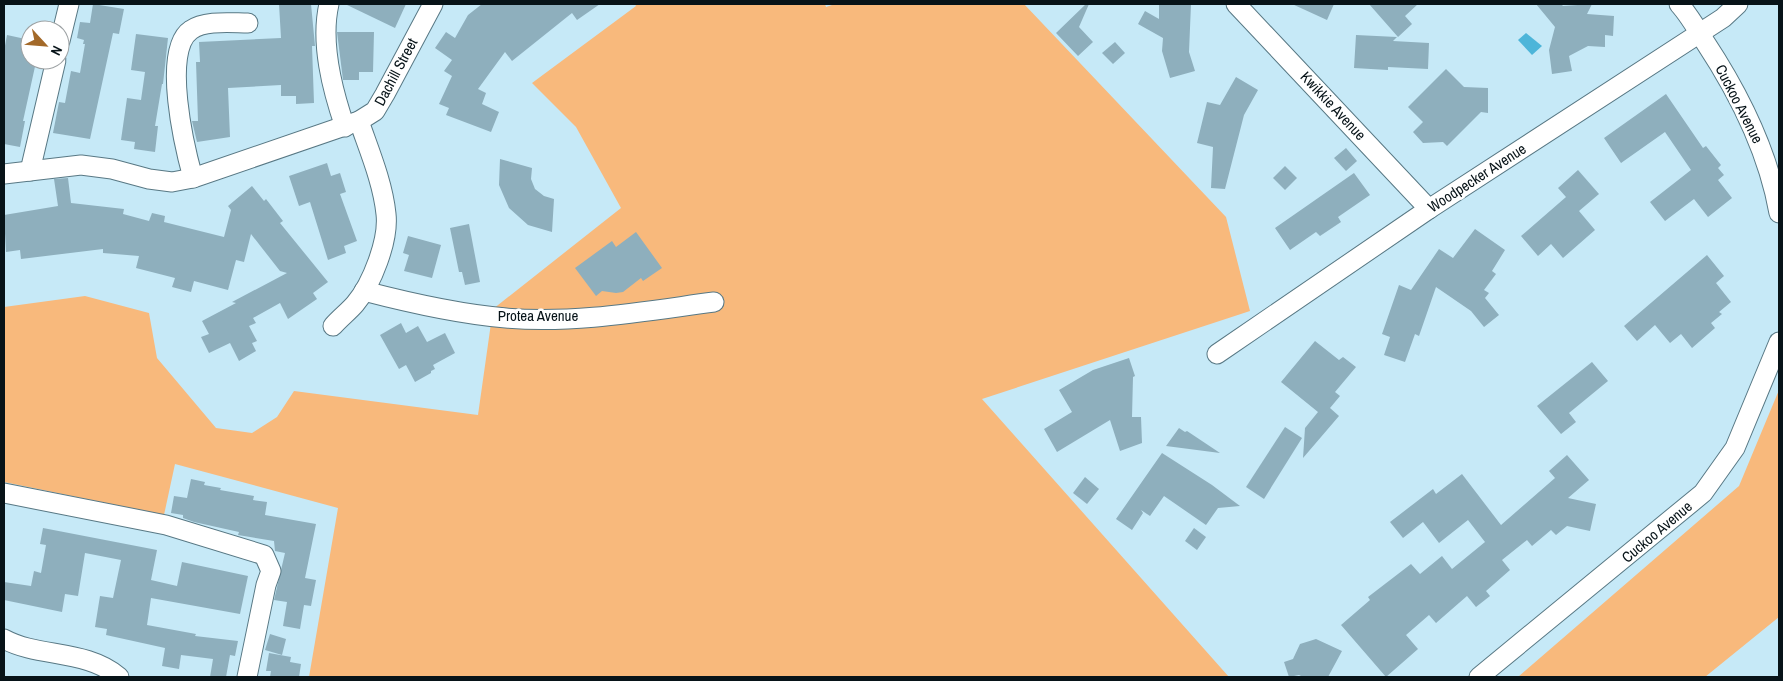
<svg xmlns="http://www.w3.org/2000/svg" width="1783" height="681" font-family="'Archivo Narrow',sans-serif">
	<rect width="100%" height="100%" fill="#c6e9f7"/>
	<!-- green -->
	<g fill="#f8b97c">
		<polygon points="635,4 825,4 826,7 835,4 1024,4 1226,217 1250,311 982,399 1229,677 309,677 338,508 175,464 164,515 4,482 4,307 85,296 149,313 157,358 216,428 252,433 277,417 294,391 478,415 493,309 621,208 576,127 532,83 636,6"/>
		<polygon points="1779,390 1779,617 1705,677 1518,677 1739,486"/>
	</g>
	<!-- water -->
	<polygon fill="#4db5d9" points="1526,33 1542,46 1532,55 1518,40"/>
	<!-- building -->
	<g fill="#8eafbd">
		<polygon points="93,4 124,9 119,34 113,33 90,139 53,133 59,102 65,103 71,71 80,73 85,44 83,44 84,40 77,38 80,22 90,23"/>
		<polygon points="279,4 311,4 315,46 312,46 314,103 296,104 296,96 281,96 281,85 228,88 230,137 197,142 192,121 198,121 196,62 200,62 199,42 281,38"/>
		<polygon points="345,4 406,4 395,28"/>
		<polygon points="482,4 600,4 577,20 572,13 512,61 505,52 478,89 486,93 482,104 499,112 491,132 446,115 449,108 439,104 452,76 444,71 452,60 435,48 446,32 455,38 468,15"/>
		<polygon points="1086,4 1089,4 1079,27 1093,42 1078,56 1056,33"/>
		<polygon points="1159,4 1191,4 1189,52 1195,71 1170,78 1162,51 1163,38 1138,24 1145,11 1159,19"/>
		<polygon points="1292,4 1334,4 1327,20"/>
		<polygon points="1369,4 1418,4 1405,16 1412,24 1398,37"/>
		<polygon points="1536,4 1561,4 1563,6 1592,4 1587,14 1614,16 1613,36 1605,35 1605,47 1588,46 1569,56 1572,71 1552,74 1549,50 1555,27"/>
		<polygon points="337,32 374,32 373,72 359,72 359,80 343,80"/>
		<polygon points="136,34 168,38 163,84 162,84 155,126 158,126 155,152 134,149 135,142 121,140 127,98 141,100 145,72 131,70"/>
		<polygon points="7,35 30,40 30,61 36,62 23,121 25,121 20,147 4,144 4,51"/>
		<polygon points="1356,35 1397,37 1393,41 1429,43 1428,69 1388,67 1388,70 1354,68"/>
		<polygon points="1115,42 1125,53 1113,64 1102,53"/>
		<polygon points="1446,69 1464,87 1488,88 1488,113 1481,112 1447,146 1443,142 1423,143 1413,132 1423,122 1408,107"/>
		<polygon points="1236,77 1258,90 1244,115 1225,189 1211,188 1213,147 1197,143 1207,102 1220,105"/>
		<polygon points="1666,94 1703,148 1706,146 1721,165 1718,168 1724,175 1718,180 1732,198 1708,217 1694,199 1665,221 1650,202 1691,170 1665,132 1621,163 1604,138"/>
		<polygon points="1346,148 1357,161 1346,171 1334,158"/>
		<polygon points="500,159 532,168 531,179 535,189 544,196 554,199 552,232 528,225 509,208 499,185"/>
		<polygon points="327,163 331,176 340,173 346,192 340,194 357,241 344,246 346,253 328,260 310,202 299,206 289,176"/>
		<polygon points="1285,166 1297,178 1285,190 1273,178"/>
		<polygon points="1578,170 1599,194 1579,211 1595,230 1563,258 1551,244 1538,256 1521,236 1566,197 1558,188"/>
		<polygon points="1354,173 1370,195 1338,217 1341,222 1320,236 1316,232 1290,250 1275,228"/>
		<polygon points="68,178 71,203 124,209 123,214 149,221 152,213 165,216 164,222 224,237 231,210 228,206 252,186 264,201 266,199 283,221 280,223 328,282 313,293 317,299 288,319 280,303 253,318 256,323 249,326 257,341 252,343 256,351 239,361 230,343 209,353 201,337 209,334 202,321 236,303 232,302 287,273 280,271 251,234 244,262 236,260 228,290 194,281 191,292 172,287 175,278 136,268 139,256 103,253 103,249 21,259 20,250 6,252 4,215 58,206 54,179"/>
		<polygon points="469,224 480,282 465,285 462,272 459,272 450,228"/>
		<polygon points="1475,229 1505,250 1492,271 1496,274 1484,290 1489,293 1485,298 1499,315 1484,327 1471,311 1436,287 1419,336 1415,334 1405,362 1384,355 1390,337 1382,334 1399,285 1411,290 1439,249 1453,258"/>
		<polygon points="636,232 662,268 643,281 641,278 623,292 616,293 602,291 596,296 575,268 612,241 616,247"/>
		<polygon points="408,236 441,245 432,278 404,271 409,255 403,253"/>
		<polygon points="1707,255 1724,276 1716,283 1731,302 1719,312 1722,314 1711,323 1715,328 1692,348 1681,334 1670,343 1655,325 1637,341 1624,326"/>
		<polygon points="401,323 406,333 418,326 427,342 445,333 455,353 433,365 435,369 431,371 431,373 415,382 406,365 399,369 380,335"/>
		<polygon points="1315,341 1339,360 1343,357 1356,367 1335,392 1340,396 1330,408 1339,416 1303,458 1305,428 1318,412 1281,382"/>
		<polygon points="1129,358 1135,376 1133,377 1132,417 1141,417 1142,443 1120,451 1110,420 1057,452 1044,429 1072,412 1059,390 1093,370"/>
		<polygon points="1592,362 1608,381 1569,413 1576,422 1561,434 1537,406"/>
		<polygon points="1285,427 1302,438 1264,499 1246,487"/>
		<polygon points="1179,428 1185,432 1187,431 1220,453 1166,446"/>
		<polygon points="1162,453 1212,485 1240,506 1218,508 1206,525 1164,496 1150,516 1141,510 1143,513 1132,530 1116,519"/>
		<polygon points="1567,455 1589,480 1568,498 1596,504 1590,531 1567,526 1556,535 1551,530 1532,546 1527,540 1502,560 1510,570 1486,591 1490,596 1476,607 1467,596 1436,623 1429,615 1406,635 1418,649 1386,677 1341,625 1370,600 1368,597 1411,564 1420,574 1442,556 1452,569 1485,542 1468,520 1439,543 1423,522 1403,538 1390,522 1433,489 1436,494 1462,474 1501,525 1555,478 1549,471"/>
		<polygon points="1085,477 1099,489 1087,504 1073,493"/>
		<polygon points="191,479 205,482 204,485 221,488 220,490 254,496 253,500 267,502 265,515 316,524 305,578 316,580 311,606 304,605 300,629 283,626 287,602 274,600 285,553 275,551 274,541 238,535 239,532 194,522 183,518 183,515 171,513 174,496 187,498"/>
		<polygon points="43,528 157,550 151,580 177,586 182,562 248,576 240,614 151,598 147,625 196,634 195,636 238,641 235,656 230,655 226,677 210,677 213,659 181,655 179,669 162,666 165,648 106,635 107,629 95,627 100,596 113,598 121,560 85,553 78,596 65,594 62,612 4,600 4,582 31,586 34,571 41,573 46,545 40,544"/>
		<polygon points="1194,528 1206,537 1197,550 1185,541"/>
		<polygon points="270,634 286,639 282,655 265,650"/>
		<polygon points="1316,639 1342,651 1328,677 1303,677 1299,675 1289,677 1284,662 1293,659 1300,644"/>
		<polygon points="269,653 291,657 290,662 301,664 299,677 270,677 271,671 266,671"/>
	</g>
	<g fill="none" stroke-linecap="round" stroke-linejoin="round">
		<defs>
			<g id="minor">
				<path d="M329 4C320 43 332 89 345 127"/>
				<polyline points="1236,4 1429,209"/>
				<path d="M1679 4C1689 15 1697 29 1705 42 1740 95 1768 151 1779 213"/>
				<polyline points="60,41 69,4"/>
				<polyline points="30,171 56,60"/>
				<polyline points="4,174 81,165 112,169 149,179 172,182 193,178 359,121 375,111 385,94 433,4"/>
				<path d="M193 178C185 149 161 50 191 30 205 20 231 23 248 23"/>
				<path d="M364 291C410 303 458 314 506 318 575 324 646 311 714 302"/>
				<path d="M333 326C340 318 348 312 355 304 372 284 389 240 386 214 383 183 369 150 359 121"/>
				<polyline points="1217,354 1429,209 1723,18 1738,4"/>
				<polyline points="4,493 166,525 264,555 271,571 266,585 247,677"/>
				<path d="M4 639C39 658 86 649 119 677"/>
				<polyline points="1479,677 1703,493 1735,448 1779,342"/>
			</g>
		</defs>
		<!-- minor casing -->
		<use href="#minor" stroke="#587884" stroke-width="21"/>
		<!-- minor -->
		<use href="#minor" stroke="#fff" stroke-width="19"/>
	</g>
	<g text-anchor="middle" stroke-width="5" stroke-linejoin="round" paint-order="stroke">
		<!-- street labels -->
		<g font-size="15" fill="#071318" stroke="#fff">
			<text transform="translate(396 72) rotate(-62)" y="5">Dachill Street</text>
			<text transform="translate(1739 104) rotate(63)" y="5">Cuckoo Avenue</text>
			<text transform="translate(1333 106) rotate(47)" y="5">Kwikkie Avenue</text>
			<text transform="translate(1477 178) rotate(-33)" y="5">Woodpecker Avenue</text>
			<text x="538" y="321">Protea Avenue</text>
			<text transform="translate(1657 532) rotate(-40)" y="5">Cuckoo Avenue</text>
		</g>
	</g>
	<!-- border -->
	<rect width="1783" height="681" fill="none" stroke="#071318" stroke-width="10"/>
	<!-- north arrow -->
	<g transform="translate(45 45) rotate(116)"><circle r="24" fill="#ffffff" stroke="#9ca1a3"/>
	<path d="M0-4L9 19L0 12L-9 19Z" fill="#a36929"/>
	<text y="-8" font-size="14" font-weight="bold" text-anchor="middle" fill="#071318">N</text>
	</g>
</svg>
